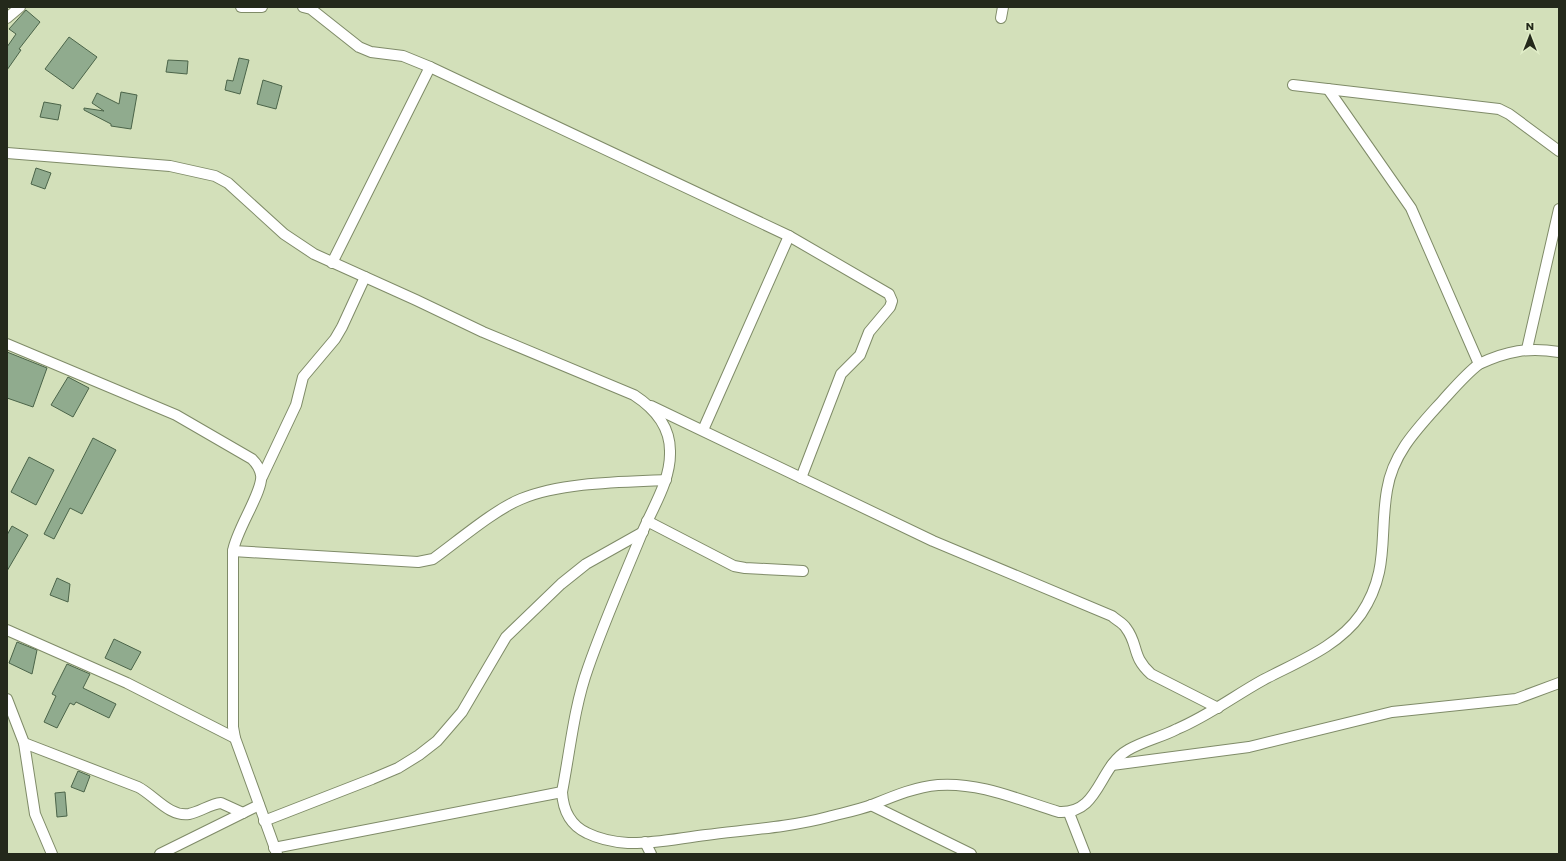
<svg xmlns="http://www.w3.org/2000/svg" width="1566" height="861" font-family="Poppins,sans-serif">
	<rect width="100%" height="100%" fill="#d3e0ba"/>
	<!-- building -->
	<g fill="#90ab8e" stroke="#4b6449">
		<polygon points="26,10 40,22 19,49 21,50 7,70 7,47 16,34 9,29"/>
		<polygon points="69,37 97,57 73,89 45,69"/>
		<polygon points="239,58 249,60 240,94 225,90 227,80 233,81"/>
		<polygon points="168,60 188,61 187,74 166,72"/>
		<polygon points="263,80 282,86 276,109 257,104"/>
		<polygon points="121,92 137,95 131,129 111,126 111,124 84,110 84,108 104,111 92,103 97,93 119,104"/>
		<polygon points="44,102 61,105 58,120 40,117"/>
		<polygon points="36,168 51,173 45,189 31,184"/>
		<polygon points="7,352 47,368 33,407 7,398"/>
		<polygon points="68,377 89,388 73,417 51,405"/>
		<polygon points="93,438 116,450 82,514 70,508 54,539 44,534"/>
		<polygon points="29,457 54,470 36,505 11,492"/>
		<polygon points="12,526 28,535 7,571 7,535"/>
		<polygon points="57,578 70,584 68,602 50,595"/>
		<polygon points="114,639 141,652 131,670 105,658"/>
		<polygon points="17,642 37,650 32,674 9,663"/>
		<polygon points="67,664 90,674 83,688 116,704 109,718 76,702 74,705 70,703 57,728 44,722 56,696 52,694"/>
		<polygon points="78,771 90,776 84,792 71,787"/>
		<polygon points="65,792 67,816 57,817 55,793"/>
	</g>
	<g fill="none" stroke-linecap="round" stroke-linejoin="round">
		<defs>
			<g id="minor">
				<polyline points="241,7 262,7"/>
				<polyline points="303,7 311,9 359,47 371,52 403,56 430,67 789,236 889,294 892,301 890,307 869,332 860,355 841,374 801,478"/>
				<polyline points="7,18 20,7"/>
				<polyline points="1001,18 1003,7"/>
				<polyline points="1293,85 1499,109 1509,114 1559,151"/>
				<polyline points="1328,89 1411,208 1479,364"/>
				<path d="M7 153 170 166 215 176 228 183 284 234 314 254 416 300 483 332 634 395C654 408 670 426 670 451 671 480 653 507 642 533 624 577 604 622 588 668 574 707 570 751 562 792 563 809 570 825 587 833 599 839 614 842 628 843 653 844 680 838 706 835 745 830 791 827 828 817 843 813 858 810 872 805 894 796 915 787 938 785 980 782 1019 800 1059 812 1100 814 1098 767 1128 750 1143 741 1162 737 1177 729 1208 716 1234 696 1263 680 1297 662 1338 647 1361 614 1390 571 1379 536 1387 490 1393 452 1419 427 1444 399 1455 387 1466 374 1479 364 1507 351 1528 347 1559 352"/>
				<polyline points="332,263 430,67"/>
				<path d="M7 344 176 415 252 459C257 464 260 469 261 475 264 490 236 530 233 551V727L235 738 277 854"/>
				<polyline points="1527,349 1559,209"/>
				<path d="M651 406 933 541 1112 616C1116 620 1123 623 1126 628 1139 645 1131 656 1151 674L1218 708"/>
				<polyline points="703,430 789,236"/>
				<polyline points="262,477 296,405 303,377 335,339 342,327 365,277"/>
				<polyline points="647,521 734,566 745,568 803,571"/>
				<path d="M233 551 418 562 433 559C458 541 494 510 521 499 562 482 622 482 666 480"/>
				<polyline points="7,630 127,683 235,738"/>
				<polyline points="7,699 24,743 35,814 52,854"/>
				<path d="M24 743 138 787C154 795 169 817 189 814 200 812 210 804 221 803L243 813"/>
				<polyline points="1112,765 1249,747 1392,712 1516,699 1559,683"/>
				<polyline points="871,805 971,854"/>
				<polyline points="1069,813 1085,854"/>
				<polyline points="264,821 372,779 398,768 419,755 437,741 462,712 506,637 561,584 586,564 643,532"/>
				<polyline points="645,842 651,854"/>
				<polyline points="274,848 562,792"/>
				<polyline points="160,854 259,805"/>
			</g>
		</defs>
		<!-- minor casing -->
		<use href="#minor" stroke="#7f8b68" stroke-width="12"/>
		<!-- minor -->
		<use href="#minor" stroke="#fff" stroke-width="10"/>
	</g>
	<!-- border -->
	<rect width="1566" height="861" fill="none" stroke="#24291b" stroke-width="16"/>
	<!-- north arrow -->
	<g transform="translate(1530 36)" stroke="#e0edc7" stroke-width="3" paint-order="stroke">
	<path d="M0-3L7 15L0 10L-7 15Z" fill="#24291b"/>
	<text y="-6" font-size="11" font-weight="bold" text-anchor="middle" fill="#24291b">N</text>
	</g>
</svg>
